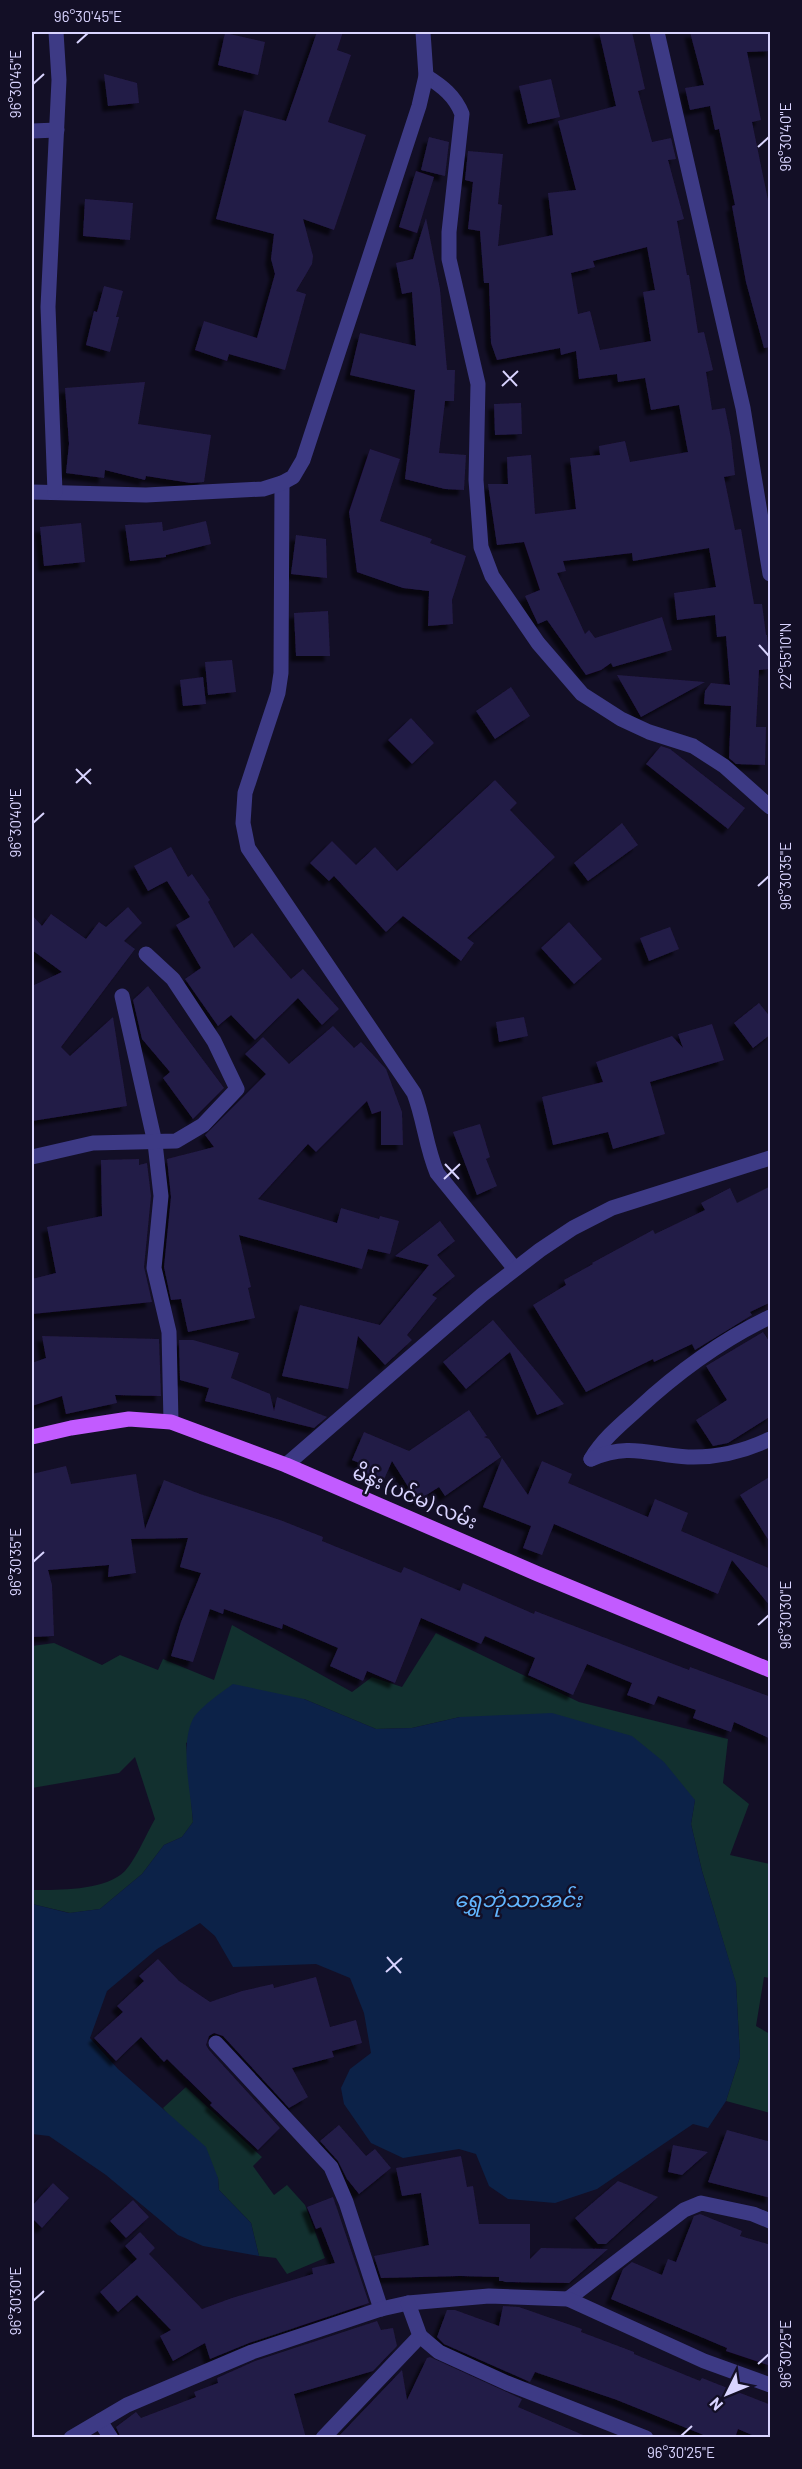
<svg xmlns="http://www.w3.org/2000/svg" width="802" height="2469" font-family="Barlow,'Noto Sans Myanmar',sans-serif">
	<defs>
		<filter id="shadow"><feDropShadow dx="-5.5" dy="5.5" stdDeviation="1.5" flood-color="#0009"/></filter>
	</defs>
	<rect width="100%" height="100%" fill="#130f26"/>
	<!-- green -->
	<g fill="#12302f">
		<path d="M232 1625 352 1692 372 1677 402 1687 436 1633 579 1702 728 1739 723 1783 749 1804 730 1855 770 1864V1978L764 1977 756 2026 770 2034V2113L726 2101 740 2057 736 1984 702 1871 691 1824 695 1800 460 1717 412 1728 376 1729 304 1699 186 1743 193 1822 182 1837 164 1845 142 1874 100 1909 70 1913 32 1904V1890C58 1890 105 1891 125 1871 136 1859 147 1833 155 1819L135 1757 119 1773 32 1788V1646L54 1643 102 1665 120 1655 158 1670 163 1659 214 1680Z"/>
		<polygon points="186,2087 262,2157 253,2166 274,2195 287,2185 305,2205 325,2258 287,2274 276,2258 259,2256 251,2223 219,2190 218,2178 163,2108"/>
	</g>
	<!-- water -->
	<path fill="#0c2248" d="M233 1684 304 1699 376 1729 412 1728 460 1717 552 1713 632 1736 664 1762 695 1800 691 1824 702 1871 736 1983 740 2057 726 2101 708 2128 693 2124 597 2189 555 2203 508 2199 489 2186 476 2154 459 2149 403 2158 371 2143 344 2104 341 2088 350 2069 371 2053 364 2013 350 1978 316 1964 233 1967 215 1936 200 1923 157 1949 107 1991 90 2038 118 2069 206 2147 218 2178 219 2190 251 2223 259 2256 203 2246 178 2235 106 2175 49 2136 32 2134V1904L69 1913 100 1909 142 1874 164 1845 182 1837 193 1822C191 1793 180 1748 192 1721 197 1709 222 1692 233 1684Z"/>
	<!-- building -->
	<g fill="#241b47" fill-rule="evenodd" filter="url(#shadow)">
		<polygon points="317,32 343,32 337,50 351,55 328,122 366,135 334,230 303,219 313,256 312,264 296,291 306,294 285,370 229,354 227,361 195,350 204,321 257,338 275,274 271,259 274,234 216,219 244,110 286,121"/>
		<path d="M599 32H632L645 89 638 91 652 142 671 138 676 159 668 160 684 219 677 221 687 275H689L698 333 704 332 713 370 706 372 712 410 725 408 731 438 735 475 724 477 735 530 741 529 754 604H762L766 635H767L770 669 759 670 756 727H766L765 765 736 764 729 758 731 706 704 704 705 691 711 683 730 685 726 636 717 637 715 615 677 620 674 593 716 587 709 548 633 561 632 553 563 561 566 571 557 573 585 634 589 630 595 638 662 617 672 650 613 667 611 663 601 670 586 675 547 620 538 624 525 596 540 590 524 542 497 545 488 484H508L507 457 531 455 535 514 576 509 570 458 600 455 599 446 625 441 630 462 688 452 679 405 651 410 645 378 618 382 617 374 579 379 576 351 561 355 560 348 497 360 491 343 489 283H484L480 231 468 229 473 182 465 180 468 151 503 154 498 204 502 205 498 246 553 235 548 193 576 190 558 121 616 106ZM647 247 655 290 643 292 651 341 600 350 590 311 578 314 571 273 595 267 593 261Z"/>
		<polygon points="690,32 771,32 771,51 747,52 761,120 752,122 768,200 771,199 771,347 764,348 746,282 732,206 735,205 719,129 715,130 710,106 690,110 685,88 704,85"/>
		<polygon points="225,33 265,42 258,75 218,65"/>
		<polygon points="104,74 137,83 139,103 108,106"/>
		<polygon points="551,79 560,117 528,124 519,86"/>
		<polygon points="429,137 449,142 445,176 421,170"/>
		<polygon points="416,171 434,177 417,233 399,227"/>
		<polygon points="85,199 133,203 130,240 83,236"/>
		<polygon points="426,218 440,289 447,370 455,370 454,401 445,401 439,453 466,455 464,490 445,489 405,479 415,390 350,375 360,333 416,346 412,292 402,294 396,263 413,259"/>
		<polygon points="104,286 123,291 116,317 119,317 110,352 86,345 94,311 97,312"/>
		<polygon points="145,382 138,424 211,435 204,482 191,483 146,476 145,480 105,470 104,478 66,473 69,444 65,388"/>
		<polygon points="521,403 522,434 495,435 494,404"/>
		<polygon points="370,449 400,459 380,521 432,539 430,543 466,556 452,600 453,624 428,626 429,591 403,588 357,572 349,512"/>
		<polygon points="206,521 211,544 166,555 166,557 130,561 125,525 162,522 163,531"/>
		<polygon points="81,523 85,562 44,566 40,527"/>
		<polygon points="296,535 326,539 327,578 291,574"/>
		<polygon points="328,611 330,656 296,656 294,613"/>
		<polygon points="232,660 236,692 208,695 205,662"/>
		<polygon points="617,675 705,682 641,717"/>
		<polygon points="203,677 206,704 183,706 180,680"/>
		<polygon points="511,687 530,716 495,739 476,711"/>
		<polygon points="411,718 434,743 412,764 388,740"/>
		<polygon points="661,746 670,749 745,808 728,829 646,764"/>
		<polygon points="495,780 517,803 510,810 555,857 467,938 474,943 461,961 403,916 386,932 334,876 329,881 310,863 332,841 356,865 375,847 397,871"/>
		<polygon points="622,823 638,845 588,881 574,863"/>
		<polygon points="171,847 188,877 192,874 210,900 208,902 234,948 252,933 291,979 303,969 339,1009 322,1025 298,998 255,1040 231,1015 218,1026 185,979 201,968 176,925 190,917 167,881 148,891 134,866"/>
		<polygon points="128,907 142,923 124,941 135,949 61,1047 70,1056 113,1017 127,1106 32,1121 32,986 62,972 32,950 32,915 42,926 51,914 86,939 99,922 106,927"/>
		<polygon points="569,922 602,959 574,984 541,948"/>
		<polygon points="670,927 679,949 649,961 640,938"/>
		<polygon points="148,986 224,1088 193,1119 163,1078 170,1072 142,1039 133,1000"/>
		<polygon points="759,1003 771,1018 771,1034 753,1048 734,1023"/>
		<polygon points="524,1017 528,1036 499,1042 496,1022"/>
		<polygon points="712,1024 724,1060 650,1082 665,1134 613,1149 608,1132 553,1145 542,1097 603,1082 596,1062 672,1036 683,1048 678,1034"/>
		<polygon points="333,1026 354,1048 361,1042 386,1069 402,1112 403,1145 381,1145 381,1111 372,1114 367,1101 316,1152 308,1144 258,1199 337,1223 341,1208 379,1219 380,1216 399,1221 390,1254 368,1249 362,1269 239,1235 251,1287 248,1288 255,1318 188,1332 181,1299 171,1300 164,1267 171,1197 167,1159 214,1147 205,1135 266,1074 245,1054 263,1037 289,1064"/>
		<polygon points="480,1124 490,1157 486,1159 497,1186 477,1195 453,1132"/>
		<polygon points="139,1159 139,1165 147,1163 151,1196 144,1267 152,1302 32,1314 32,1279 56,1273 47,1227 102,1216 101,1160"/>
		<polygon points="771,1186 771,1302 750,1312 752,1315 695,1350 692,1344 654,1362 653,1359 586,1392 533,1305 566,1285 564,1280 593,1264 592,1263 653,1230 655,1234 705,1210 701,1203 730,1188 737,1203"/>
		<polygon points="440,1221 455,1241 437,1255 455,1276 432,1295 437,1298 407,1335 412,1340 385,1365 358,1336 348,1389 282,1376 300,1305 380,1325 429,1265 395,1256"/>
		<polygon points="493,1320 510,1340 564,1404 537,1415 510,1352 466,1389 443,1362"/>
		<polygon points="763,1332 771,1344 771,1416 728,1443 713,1446 696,1420 727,1400 706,1366"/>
		<polygon points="42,1336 159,1339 161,1396 115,1395 117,1403 66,1414 62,1396 32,1406 32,1363 46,1358"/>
		<polygon points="179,1340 193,1340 239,1353 231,1378 270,1394 274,1411 277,1397 327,1417 314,1428 205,1401 209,1388 180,1380"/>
		<polygon points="469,1410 487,1436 484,1437 489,1439 501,1457 445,1496 439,1487 417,1501 392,1461 382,1484 358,1474 362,1464 352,1460 364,1432 409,1451"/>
		<polygon points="502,1458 528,1495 542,1461 572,1474 568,1483 648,1517 655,1499 688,1513 681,1531 771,1569 771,1607 732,1560 718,1594 554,1524 542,1555 523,1548 531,1526 483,1507"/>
		<polygon points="66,1466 71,1484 136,1474 145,1529 164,1480 200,1494 280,1520 323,1537 322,1541 401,1573 404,1567 460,1591 463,1583 534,1614 535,1611 689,1670 690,1667 771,1697 771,1739 734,1722 731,1732 693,1718 696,1710 658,1696 654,1705 627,1695 632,1683 587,1664 573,1695 528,1675 535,1658 485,1636 481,1644 421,1618 395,1683 367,1671 363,1681 330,1666 338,1648 283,1624 282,1629 224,1609 223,1614 210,1609 193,1662 171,1656 181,1622 201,1573 180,1567 188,1538 131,1539 136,1573 108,1577 109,1565 48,1570 52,1585 54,1636 32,1637 32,1474"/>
		<polygon points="771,1476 771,1544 740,1495"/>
		<polygon points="158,1959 179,1981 210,2002 242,1991 273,1984 274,1988 316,1977 330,2027 356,2020 362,2043 332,2051 334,2057 292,2068 308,2097 289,2108 223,2036 214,2033 209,2036 206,2045 209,2050 280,2128 258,2150 210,2105 212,2103 167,2059 164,2062 141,2037 116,2061 94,2038 123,2012 117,2006 144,1981 139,1976"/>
		<polygon points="339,2125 366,2156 375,2149 391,2168 359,2194 347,2179 338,2161 320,2141"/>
		<polygon points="727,2130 771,2142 771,2198 708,2182"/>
		<polygon points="673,2145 708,2152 682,2175 668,2172"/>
		<polygon points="461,2156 467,2187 473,2186 479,2224 530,2224 530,2259 541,2248 608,2249 569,2283 503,2282 505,2281 499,2281 499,2277 460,2276 381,2278 374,2256 429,2245 421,2193 402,2196 396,2168"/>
		<polygon points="618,2181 658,2197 606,2244 598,2244 575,2218"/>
		<polygon points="53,2183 69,2198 42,2228 32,2218 32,2206"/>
		<polygon points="333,2197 369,2303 249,2343 210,2359 205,2343 173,2361 160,2336 171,2330 137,2295 118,2312 100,2292 137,2259 125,2246 140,2232 155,2248 149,2254 202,2309 232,2298 313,2274 312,2268 335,2263 321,2227 316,2229 307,2207"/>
		<polygon points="133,2200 149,2217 126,2238 110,2221"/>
		<polygon points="700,2214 742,2231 740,2236 771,2245 771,2366 726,2351 727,2348 611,2299 623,2269 632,2262 662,2275 668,2259 676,2262 694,2216"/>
		<polygon points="503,2306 519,2307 582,2329 581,2332 634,2352 634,2354 700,2381 702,2378 771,2405 771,2438 759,2438 738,2429 735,2438 711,2438 617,2400 535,2372 530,2382 444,2344 437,2337 447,2310 455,2310 499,2326"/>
		<polygon points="377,2321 381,2330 393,2328 397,2346 373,2371 294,2394 306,2438 121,2438 116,2427 136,2412 141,2418 196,2397 194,2392 218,2383 217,2378 255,2361"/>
		<polygon points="430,2357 522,2399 518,2407 590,2438 337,2438 402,2370 407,2400 427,2358"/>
	</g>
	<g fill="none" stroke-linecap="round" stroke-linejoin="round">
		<!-- minor -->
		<g stroke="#3d3a85" stroke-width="15">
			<polyline points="657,32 743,408 770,574"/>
			<path d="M426 76C442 86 455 96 462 114L449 232V259L478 384 476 480 481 547 492 576 538 643 582 694 621 719 649 732 693 746 724 766 770 807"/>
			<polyline points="32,131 57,130"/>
			<path d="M282 483 281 673 278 693 245 793 243 823 248 848 414 1093C424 1119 426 1147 437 1173L515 1269"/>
			<polyline points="32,492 146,495 263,489 282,483 293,477 303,460 419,106 426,76 423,32"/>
			<polyline points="55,492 48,307 59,80 56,32"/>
			<polyline points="122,996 155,1143 161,1196 154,1268 169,1332 171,1422"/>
			<polyline points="32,1157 93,1143 176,1141 203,1125 237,1089 214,1041 173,979 146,954"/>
			<path d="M591 1459C603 1439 620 1425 638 1409 679 1371 720 1341 770 1317"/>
			<path d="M591 1459C630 1442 650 1455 688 1457 717 1458 745 1451 770 1439"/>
			<polyline points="286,1465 482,1295 540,1250 573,1228 612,1208 770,1158"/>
			<polyline points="216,2043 331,2167 346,2202 381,2309"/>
			<polyline points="568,2299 684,2210 701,2203 753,2214 770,2221"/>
			<polyline points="420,2336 439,2352 507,2383 646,2438"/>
			<polyline points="100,2421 111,2438"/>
			<polyline points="71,2438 127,2405 252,2352 381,2309 408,2303 489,2296 568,2299 704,2361 770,2385"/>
			<polyline points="323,2438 420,2336 408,2303"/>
		</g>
		<!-- major -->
		<polyline stroke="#c25bff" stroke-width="15" points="32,1437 71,1428 129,1419 171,1422 286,1465 538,1574 770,1670"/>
	</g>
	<!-- ticks -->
	<path fill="none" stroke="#d9d4ff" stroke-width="2" d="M77 43 88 33M33 84 44 74M758 147 769 137M503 371 517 386M502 386 518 371M759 645 769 656M76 769 91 784M76 783 91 769M33 823 44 813M758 886 769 876M445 1164 459 1179M444 1179 460 1164M33 1562 44 1552M758 1625 769 1615M387 1957 401 1973M386 1972 402 1958M33 2301 44 2291M758 2364 769 2354M681 2436 692 2426"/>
	<g text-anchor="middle" stroke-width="5" stroke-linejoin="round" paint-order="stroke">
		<!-- street labels -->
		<g font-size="20" fill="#d9d4ff" stroke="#130f26">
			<text transform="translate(415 1497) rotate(23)" y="7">မိန်း (ပင်မ) လမ်း</text>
		</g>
		<!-- water labels -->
		<g font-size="21" font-style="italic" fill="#62b6ff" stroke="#130f26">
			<text x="518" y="1907">ရွှေဘုံသာအင်း</text>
		</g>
	</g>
	<!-- border -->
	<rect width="802" height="2469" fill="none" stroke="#130f26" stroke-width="66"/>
	<!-- north arrow -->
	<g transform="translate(727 2394) rotate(227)" stroke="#130f26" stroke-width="4.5" paint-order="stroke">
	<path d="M0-4.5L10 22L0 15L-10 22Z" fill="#d9d4ff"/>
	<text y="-9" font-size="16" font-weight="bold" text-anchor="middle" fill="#d9d4ff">N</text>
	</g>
	<rect x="33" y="33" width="736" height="2403" fill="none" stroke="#d9d4ff" stroke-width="2"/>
	<g font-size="15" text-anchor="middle" fill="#d9d4ff">
		<text x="88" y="22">96°30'45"E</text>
		<text transform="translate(16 84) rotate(-90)" y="5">96°30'45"E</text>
		<text transform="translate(786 137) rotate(-90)" y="5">96°30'40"E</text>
		<text transform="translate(786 656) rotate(-90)" y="5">22°55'10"N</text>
		<text transform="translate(16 823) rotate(-90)" y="5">96°30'40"E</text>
		<text transform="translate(786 876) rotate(-90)" y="5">96°30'35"E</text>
		<text transform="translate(16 1562) rotate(-90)" y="5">96°30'35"E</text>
		<text transform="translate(786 1615) rotate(-90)" y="5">96°30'30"E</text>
		<text transform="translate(16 2301) rotate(-90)" y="5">96°30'30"E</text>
		<text transform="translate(786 2354) rotate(-90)" y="5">96°30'25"E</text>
		<text x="681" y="2458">96°30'25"E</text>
	</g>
</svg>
